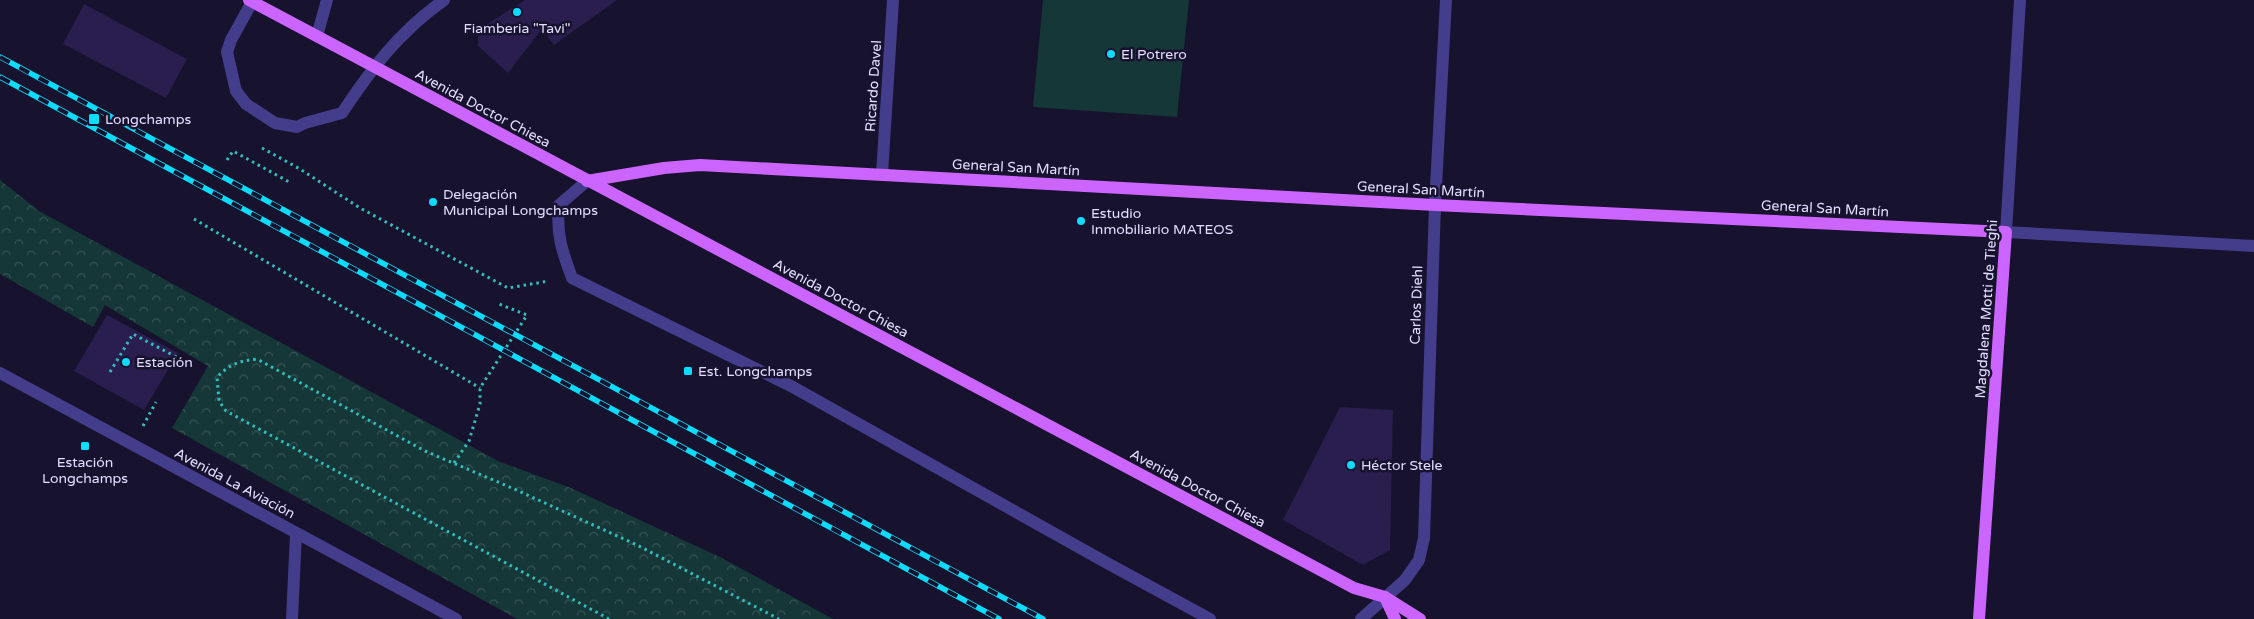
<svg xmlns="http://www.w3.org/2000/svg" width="2254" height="619" font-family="'Varela Round',sans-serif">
	<defs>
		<pattern id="park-crowns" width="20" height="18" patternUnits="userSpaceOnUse" patternTransform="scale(1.25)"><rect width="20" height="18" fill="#153737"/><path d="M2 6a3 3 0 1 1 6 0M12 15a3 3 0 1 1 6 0" fill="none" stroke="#375455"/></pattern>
	</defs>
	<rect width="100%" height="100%" fill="#17122d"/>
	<!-- park -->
	<polygon fill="url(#park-crowns)" points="0,180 39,211 498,461 571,488 722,558 833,619 517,619 172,428 208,366 105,305 93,327 0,274"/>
	<!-- pitch -->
	<polygon fill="#153737" points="1043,0 1189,0 1177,117 1033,107"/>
	<!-- building -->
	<g fill="#291e4e">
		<polygon points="525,0 617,0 554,45 542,29 508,73 478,46 478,30"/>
		<polygon points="84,4 187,59 166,98 63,44"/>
		<polygon points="107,315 178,353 144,410 74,371"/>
		<polygon points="1340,407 1393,410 1390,550 1363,565 1283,520"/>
	</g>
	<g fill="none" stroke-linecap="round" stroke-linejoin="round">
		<!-- path -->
		<g stroke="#31bfbd" stroke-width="3" stroke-dasharray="2.5 4" stroke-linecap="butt">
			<polyline points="262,148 300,169 360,208 508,288 549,281"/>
			<polyline points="227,160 233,151 291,183"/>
			<polyline points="194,219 480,388"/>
			<polyline points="110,372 133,334 182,360"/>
			<polyline points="143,426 156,402"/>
			<polyline points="454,463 469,441 480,404 480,388 527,315 499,304"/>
			<path d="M609 619 226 411 219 401 217 377C230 364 239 361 257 359L425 451 512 488 637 545 779 619"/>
		</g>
		<!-- minor -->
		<g stroke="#433d8b" stroke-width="12">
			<polyline points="2020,0 2006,232 2254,246"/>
			<path d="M252 2 231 40 227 52 236 91 246 104 275 123 297 127 305 123 342 113C372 68 399 32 444 0"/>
			<polyline points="317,36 327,0"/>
			<polyline points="882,174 893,0"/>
			<path d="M587 181 559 205C556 234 562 251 572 278L791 386 1107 563 1210 619"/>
			<polyline points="0,373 456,619"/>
			<polyline points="292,619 296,533"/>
			<polyline points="1361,619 1405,580 1419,560 1424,538 1435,205 1446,0"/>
		</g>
		<!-- major -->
		<g stroke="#cc65ff" stroke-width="12">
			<polyline points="249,0 1354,588 1385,597 1420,619"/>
			<polyline points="587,181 664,168 700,165 1435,205 2006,232 1979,619"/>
			<polyline points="1385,597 1395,619"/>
		</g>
		<defs>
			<g id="rail">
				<polyline points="0,57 1043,619"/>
				<polyline points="0,77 999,619"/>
			</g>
		</defs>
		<!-- rail casing -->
		<use href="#rail" stroke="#0adcff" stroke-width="5.5"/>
		<!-- rail -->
		<use href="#rail" stroke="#17122d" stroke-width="4" stroke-dasharray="11" stroke-linecap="butt"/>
	</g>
	<!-- markers -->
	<g fill="#0adcff" stroke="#17122d" stroke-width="2">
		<circle cx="517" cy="12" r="5"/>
		<circle cx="1111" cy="54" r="5"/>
		<rect x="88" y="113" width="12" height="12" rx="2.5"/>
		<circle cx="433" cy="202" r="5"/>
		<circle cx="1081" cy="221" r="5"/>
		<circle cx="126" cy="362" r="5"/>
		<rect x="683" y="366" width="10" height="10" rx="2.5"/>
		<rect x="80" y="441" width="10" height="10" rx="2.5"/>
		<circle cx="1351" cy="465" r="5"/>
	</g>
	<g text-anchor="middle" stroke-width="5" stroke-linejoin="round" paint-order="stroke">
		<!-- poi labels -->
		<g font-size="14" fill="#e3ddff" stroke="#17122d" text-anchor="start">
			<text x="517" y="33" text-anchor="middle">Fiamberia "Tavi"</text>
			<text x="1121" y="59">El Potrero</text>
			<text x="105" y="124">Longchamps</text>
			<text x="443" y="199">Delegación<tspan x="443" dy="16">Municipal Longchamps</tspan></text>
			<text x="1091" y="218">Estudio<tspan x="1091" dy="16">Inmobiliario MATEOS</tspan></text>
			<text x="136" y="367">Estación</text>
			<text x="698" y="376">Est. Longchamps</text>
			<text x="85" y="467" text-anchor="middle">Estación<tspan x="85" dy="16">Longchamps</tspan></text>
			<text x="1361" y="470">Héctor Stele</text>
		</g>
		<!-- street labels -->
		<g font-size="14" fill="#e3ddff" stroke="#17122d">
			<text transform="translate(873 86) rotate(-86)" y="5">Ricardo Davel</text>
			<text transform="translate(483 108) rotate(28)" y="5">Avenida Doctor Chiesa</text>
			<text transform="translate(1016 167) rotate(3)" y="5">General San Martín</text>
			<text transform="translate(1421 189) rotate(3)" y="5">General San Martín</text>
			<text transform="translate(1825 208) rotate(3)" y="5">General San Martín</text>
			<text transform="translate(841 298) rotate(28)" y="5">Avenida Doctor Chiesa</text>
			<text transform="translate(1416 305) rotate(-88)" y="5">Carlos Diehl</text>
			<text transform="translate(1986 309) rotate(-86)" y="5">Magdalena Motti de Tieghi</text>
			<text transform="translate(235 483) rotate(28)" y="5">Avenida La Aviación</text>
			<text transform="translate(1198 488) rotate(28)" y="5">Avenida Doctor Chiesa</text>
		</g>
	</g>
</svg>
